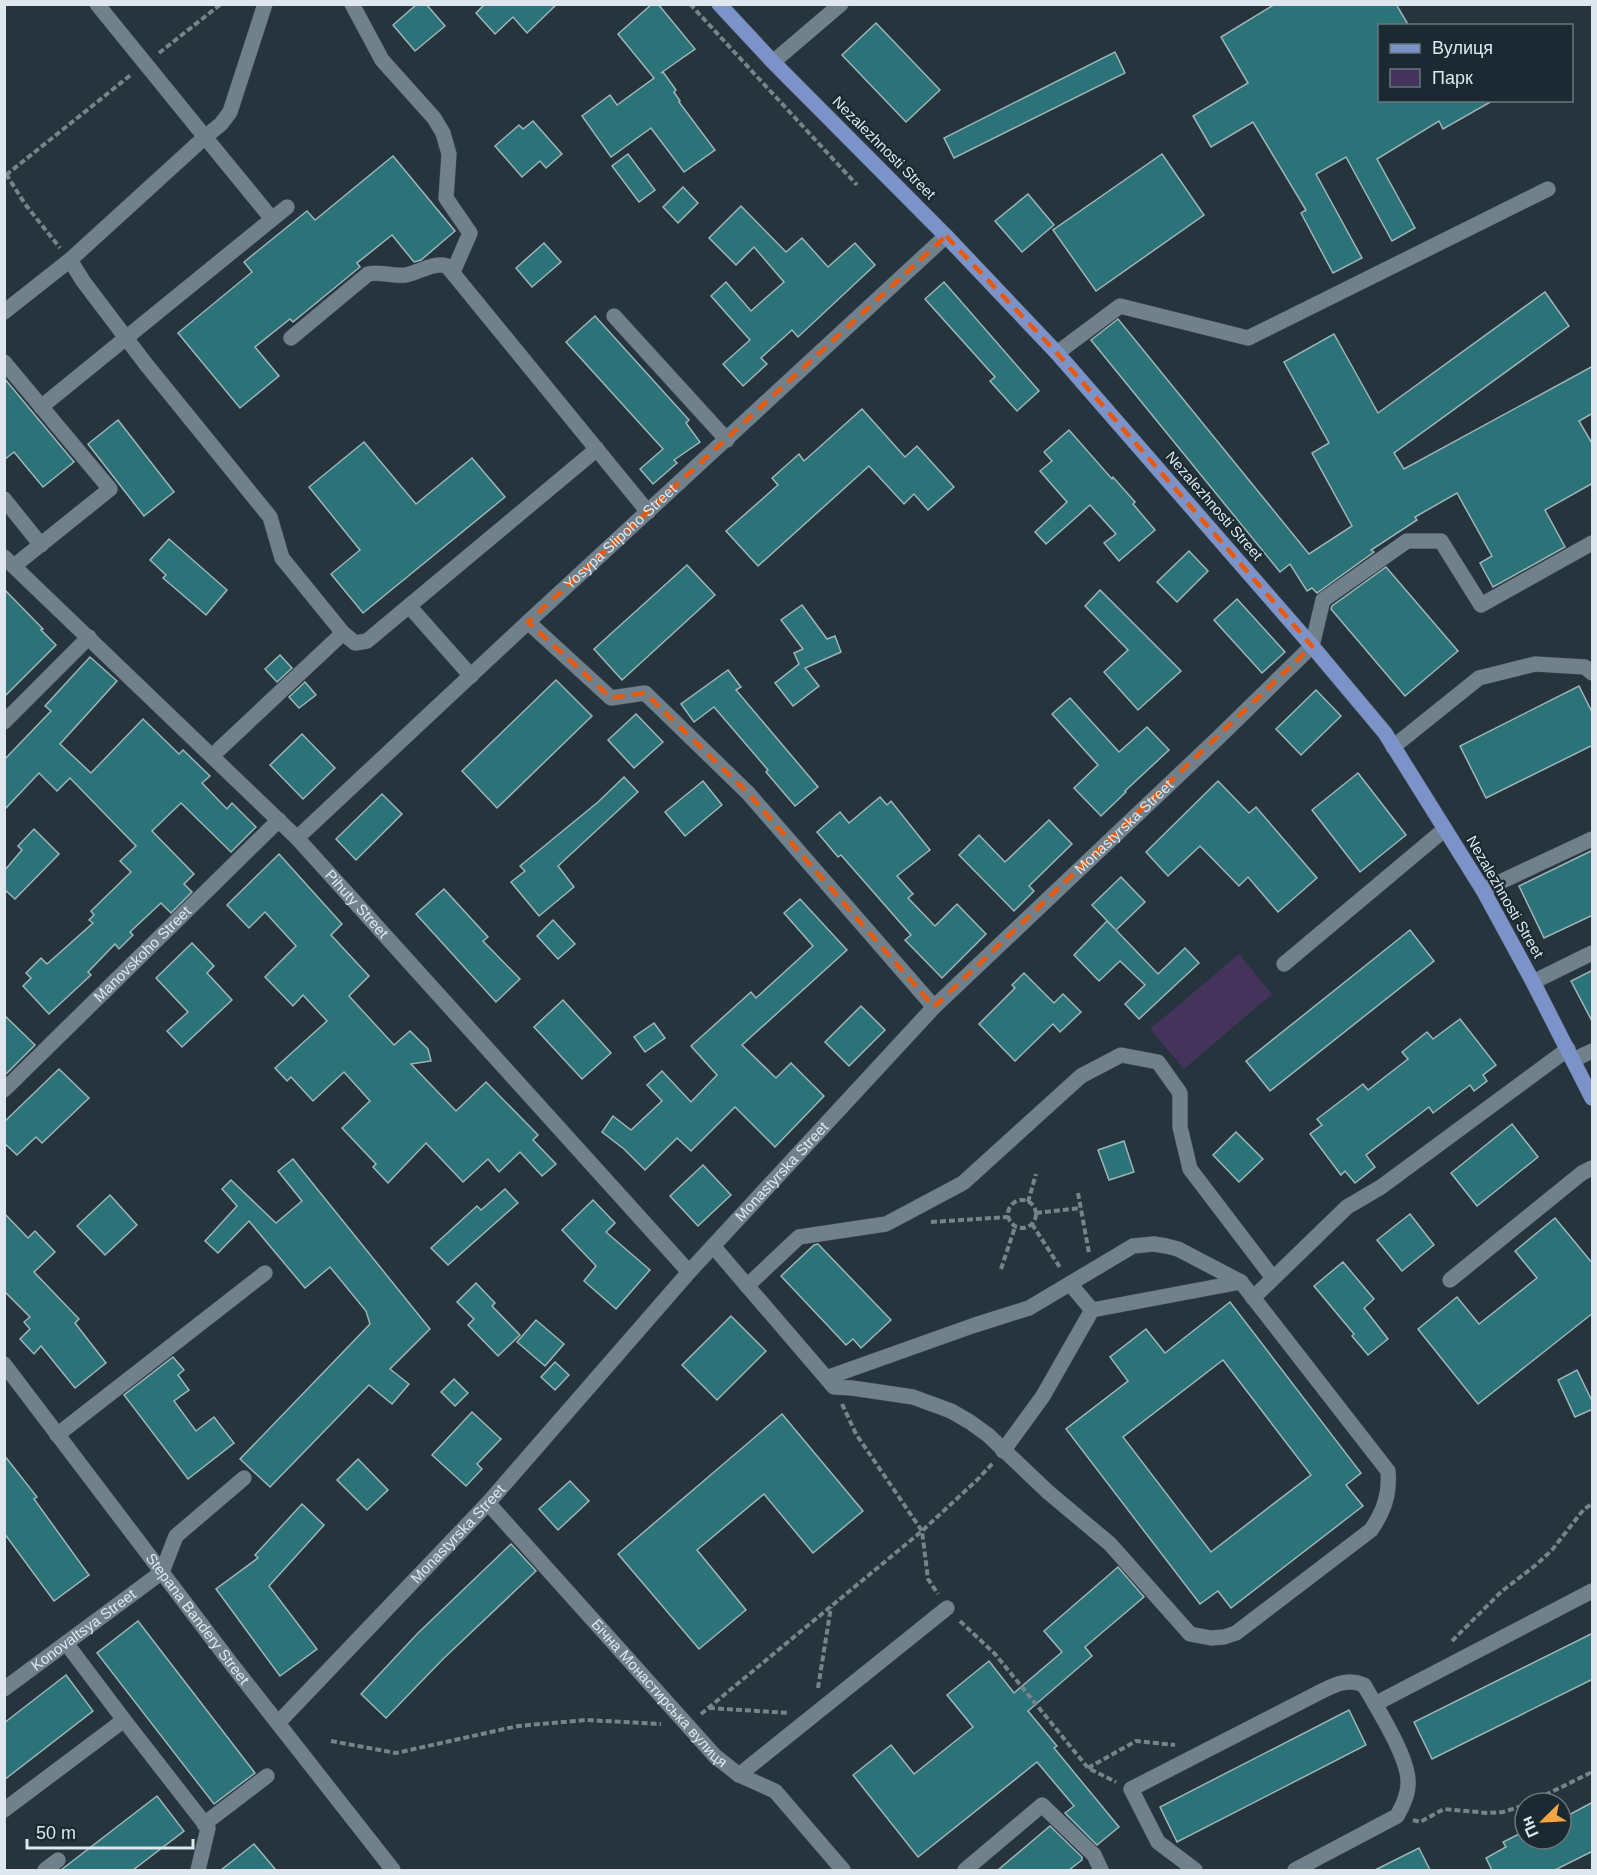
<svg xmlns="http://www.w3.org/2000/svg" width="1597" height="1875" font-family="Helvetica,sans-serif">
	<rect width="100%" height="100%" fill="#25343d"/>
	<!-- green -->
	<polygon fill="#44335a" points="1239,954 1272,994 1184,1069 1150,1029"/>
	<!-- building -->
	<g fill="#2b7379" stroke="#9eb5b7" stroke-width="1.5" fill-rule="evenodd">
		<polygon points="417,4 426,4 445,26 415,51 393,25"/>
		<polygon points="485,4 557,4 527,33 513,17 495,34 476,13"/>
		<polygon points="652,4 658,4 695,49 661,73 663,72 676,90 674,92 680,101 679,102 715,150 684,172 651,128 611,157 582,116 610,95 617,105 654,78 618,34"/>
		<polygon points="1275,4 1396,4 1409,26 1380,26 1380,100 1494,100 1443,129 1439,121 1377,159 1415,228 1392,241 1346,157 1316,174 1362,258 1333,273 1301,213 1306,210 1253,122 1211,147 1193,116 1248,83 1221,37"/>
		<polygon points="876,23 940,90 906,122 842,55"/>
		<polygon points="1115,52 1125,73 954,158 944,138"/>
		<polygon points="533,121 562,154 546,168 540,161 522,177 495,146 519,125 523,129"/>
		<polygon points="628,154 655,190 639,202 612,166"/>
		<polygon points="1162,154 1204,215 1096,291 1053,230"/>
		<polygon points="393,156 455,231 421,260 414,262 392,235 357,263 360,267 293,322 290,319 255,347 279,376 240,408 178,333 252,272 244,262 307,211 315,220"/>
		<polygon points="683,187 698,203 678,223 663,207"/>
		<polygon points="1028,194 1054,225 1022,252 995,221"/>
		<polygon points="741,206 786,252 802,238 828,267 855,243 875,265 798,337 792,330 761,358 767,364 743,386 723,364 750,340 711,296 726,282 751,311 784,282 754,247 736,265 709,238"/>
		<polygon points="544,243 561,262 532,287 516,268"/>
		<polygon points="944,282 1039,391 1017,411 990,381 995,377 925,299"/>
		<polygon points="1545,292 1569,326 1394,453 1404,469 1593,366 1593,413 1579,421 1593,445 1593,483 1545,510 1565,547 1493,587 1480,563 1492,556 1457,493 1415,517 1417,520 1371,550 1374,552 1317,593 1312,588 1307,591 1290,564 1280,572 1091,340 1118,319 1309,554 1352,526 1312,453 1329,443 1284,362 1334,334 1378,413"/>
		<polygon points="595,316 689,420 686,423 700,442 674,460 677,463 653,484 640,469 663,449 566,342"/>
		<polygon points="4,378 74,462 43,487 14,452 4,460"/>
		<polygon points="862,409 905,457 917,446 954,487 928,510 914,494 904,504 869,466 758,566 726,531 778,485 772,478 799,454 804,461"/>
		<polygon points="118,420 174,492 144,516 88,444"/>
		<polygon points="1069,430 1112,479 1113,477 1135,502 1133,504 1155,530 1119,561 1104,543 1116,534 1090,505 1046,544 1035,532 1067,502 1040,471 1052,461 1044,452"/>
		<polygon points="364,442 416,504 472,458 505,497 363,613 331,574 360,550 309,487"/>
		<polygon points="169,539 227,590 206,615 163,578 166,575 150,560"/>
		<polygon points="1189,551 1208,571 1177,602 1157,582"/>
		<polygon points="687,565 715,595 622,680 594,649"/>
		<polygon points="1386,567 1458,651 1405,696 1331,609 1332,606"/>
		<polygon points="4,589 43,629 41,630 56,645 4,697"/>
		<polygon points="1100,590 1181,671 1138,710 1104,672 1128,650 1085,606"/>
		<polygon points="1237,599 1285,652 1262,673 1214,620"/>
		<polygon points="802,605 827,639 835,636 841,652 805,668 819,686 793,706 775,683 799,664 794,653 803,649 781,620"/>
		<polygon points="280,655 292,668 277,682 265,669"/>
		<polygon points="90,657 117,681 60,744 91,773 143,719 179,754 183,750 210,776 202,783 227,809 232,803 256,827 231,852 181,803 152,831 194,874 184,884 192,892 171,913 161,903 130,932 133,935 119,949 115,944 88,972 91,975 49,1014 23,986 31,978 26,973 41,958 47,964 93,923 89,920 94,915 91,911 131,872 120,861 136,846 70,778 57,791 39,773 4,810 4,760 51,711 45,706"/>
		<polygon points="728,670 741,687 736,690 818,787 795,806 766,772 768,770 714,707 694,722 681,704"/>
		<polygon points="556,680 592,716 497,808 462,771"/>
		<polygon points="305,682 316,695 299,708 289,697"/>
		<polygon points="1579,686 1593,714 1593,745 1486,798 1460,746"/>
		<polygon points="1316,690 1341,716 1301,755 1276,729"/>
		<polygon points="1070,698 1119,752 1147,727 1169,750 1125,791 1126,792 1101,816 1074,788 1098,765 1052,714"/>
		<polygon points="636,714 663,742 634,768 608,740"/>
		<polygon points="302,734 335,768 303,799 270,765"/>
		<polygon points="1358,773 1406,835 1360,872 1312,810"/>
		<polygon points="624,777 638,792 558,866 574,887 539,916 511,882 525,871 520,866 598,802"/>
		<polygon points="703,781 722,805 685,836 665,812"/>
		<polygon points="1218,781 1249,813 1256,807 1317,878 1278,912 1248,877 1239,886 1200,846 1168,876 1146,852"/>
		<polygon points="382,794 402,814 356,860 336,839"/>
		<polygon points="880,797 887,805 891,801 930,850 897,876 913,894 908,898 935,926 957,904 986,934 942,978 905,940 911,935 841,855 838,857 817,832 840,812 849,823"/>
		<polygon points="1049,820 1072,844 1029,886 1034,891 1014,911 959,855 979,835 1005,862"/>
		<polygon points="34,829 59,854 15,899 4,889 4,871 22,850 18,846"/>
		<polygon points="1593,850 1593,915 1544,938 1519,886"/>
		<polygon points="279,854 342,924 331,935 369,976 349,996 394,1045 410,1031 428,1049 431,1061 411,1064 456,1111 486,1082 538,1135 533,1140 556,1164 542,1176 520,1152 499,1172 488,1159 463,1182 426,1143 388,1183 373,1167 376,1164 342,1128 370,1101 344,1072 313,1101 291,1077 287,1081 275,1068 327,1021 303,995 293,1006 265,977 296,946 265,912 249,928 227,905"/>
		<polygon points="1121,877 1145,902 1116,930 1158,974 1185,948 1199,963 1139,1019 1125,1004 1145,985 1120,961 1099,981 1074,955 1107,921 1115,929 1092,905"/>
		<polygon points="444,889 488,937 483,941 520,979 496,1002 416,914"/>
		<polygon points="800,899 847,950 742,1045 776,1078 791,1063 824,1096 775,1147 735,1107 691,1151 677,1138 645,1170 624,1149 602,1132 613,1116 631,1130 662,1101 647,1085 662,1071 691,1102 717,1075 691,1046 751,992 756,998 813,946 784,913"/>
		<polygon points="553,920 575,944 558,959 537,936"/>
		<polygon points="1410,930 1434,961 1270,1091 1246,1061"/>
		<polygon points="192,943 214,966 207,973 232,1000 182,1047 167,1031 188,1012 156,978"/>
		<polygon points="1593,970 1593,1023 1571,981"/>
		<polygon points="1024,973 1054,1003 1063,994 1081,1012 1060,1032 1053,1024 1015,1061 979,1024 1015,988 1012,985"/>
		<polygon points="563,1000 611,1053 582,1079 534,1027"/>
		<polygon points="861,1006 885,1030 849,1066 825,1042"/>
		<polygon points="4,1015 35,1045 4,1076"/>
		<polygon points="1460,1019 1496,1065 1483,1075 1487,1081 1474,1091 1470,1085 1433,1113 1429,1107 1366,1155 1375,1167 1355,1183 1345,1171 1341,1175 1310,1134 1322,1125 1317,1119 1363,1084 1368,1090 1408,1059 1402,1052 1427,1032 1433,1039"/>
		<polygon points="654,1023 665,1038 645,1052 634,1037"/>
		<polygon points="59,1069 89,1098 42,1143 36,1137 17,1155 4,1143 4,1122"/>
		<polygon points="1512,1124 1538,1157 1477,1206 1451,1173"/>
		<polygon points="1236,1132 1263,1159 1239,1182 1213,1155"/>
		<polygon points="1124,1141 1134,1172 1109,1180 1098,1150"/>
		<polygon points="293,1159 430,1329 390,1369 409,1384 392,1404 369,1385 270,1487 240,1459 370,1324 366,1311 330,1267 305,1288 249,1221 218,1253 205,1241 237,1206 222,1189 231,1180 276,1223 302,1201 278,1171"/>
		<polygon points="703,1165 731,1195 698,1226 670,1196"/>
		<polygon points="505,1189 518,1203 448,1265 431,1248 477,1206 481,1210"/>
		<polygon points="110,1195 137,1225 105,1255 77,1226"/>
		<polygon points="593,1200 615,1223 606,1232 650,1270 616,1309 584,1281 596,1266 562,1230"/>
		<polygon points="4,1213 28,1238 35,1231 55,1252 34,1272 79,1319 75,1323 106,1363 75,1388 41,1346 34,1354 20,1339 30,1329 24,1322 30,1317 4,1291"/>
		<polygon points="1410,1214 1434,1245 1402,1271 1377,1240"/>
		<polygon points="1555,1218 1593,1264 1593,1313 1478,1404 1418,1329 1457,1297 1479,1324 1537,1278 1515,1251"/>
		<polygon points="818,1244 891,1320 861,1348 853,1339 846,1345 781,1276 814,1245"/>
		<polygon points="1343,1262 1374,1299 1364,1308 1388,1339 1368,1355 1352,1336 1354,1334 1314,1286"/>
		<polygon points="476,1283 495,1303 492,1306 520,1335 498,1356 468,1325 474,1319 457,1302"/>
		<path d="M1230 1302 1361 1473 1346 1485 1363 1506 1231 1608 1218 1591 1200 1604 1066 1429 1128 1381 1110 1357 1146 1329 1165 1353ZM1223 1360 1311 1475 1211 1552 1123 1437Z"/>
		<polygon points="731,1316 766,1351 717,1400 682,1365"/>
		<polygon points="536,1320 564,1344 545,1366 517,1342"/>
		<polygon points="173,1357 184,1370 178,1375 189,1390 174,1401 196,1431 214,1417 234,1443 188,1479 124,1395"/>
		<polygon points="555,1362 569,1375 555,1390 541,1377"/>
		<polygon points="1577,1370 1593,1403 1593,1409 1575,1417 1558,1380"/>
		<polygon points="454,1379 468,1393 455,1406 441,1392"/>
		<polygon points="472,1412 501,1439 477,1464 482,1469 466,1486 432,1455"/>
		<polygon points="782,1414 863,1511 813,1553 764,1494 697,1550 746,1610 699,1649 618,1554"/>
		<polygon points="4,1455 37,1497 34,1499 89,1575 54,1601 4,1533"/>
		<polygon points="358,1459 388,1490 367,1510 337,1480"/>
		<polygon points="570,1481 589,1501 558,1530 539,1509"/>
		<polygon points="302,1504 324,1525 269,1586 317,1649 280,1676 216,1589 258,1558 255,1555"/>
		<polygon points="511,1544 536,1571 443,1659 386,1718 361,1694 418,1633"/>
		<polygon points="1118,1567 1144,1597 1085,1647 1092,1656 1028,1711 1057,1746 1054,1748 1119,1827 1097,1845 1065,1813 1074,1806 1037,1762 918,1857 853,1775 891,1745 914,1774 973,1727 947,1695 989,1661 1014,1693 1062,1652 1044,1631"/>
		<polygon points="138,1621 255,1773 214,1804 97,1653"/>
		<polygon points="1593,1633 1593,1679 1432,1759 1414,1722"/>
		<polygon points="66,1675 93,1711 4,1780 4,1723"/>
		<polygon points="1349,1710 1366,1745 1177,1842 1160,1807"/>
		<polygon points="157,1796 184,1831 133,1870 61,1870"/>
		<polygon points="1593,1802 1593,1851 1555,1870 1492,1870 1486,1858 1506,1847 1503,1842 1525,1831 1525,1839 1561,1839 1561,1819"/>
		<polygon points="1050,1826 1082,1857 1082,1860 1069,1870 998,1870"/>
		<polygon points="254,1844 276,1870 221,1870"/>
		<polygon points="1419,1848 1430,1870 1375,1870"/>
	</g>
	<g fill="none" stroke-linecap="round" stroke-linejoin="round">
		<defs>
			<g id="minor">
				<polyline points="97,4 205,137 221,124 230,112 265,4"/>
				<polyline points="352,4 382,60 434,118 443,133 449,154 446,198 470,233 453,272"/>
				<polyline points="773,62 841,4"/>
				<polyline points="70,260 205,137 272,219"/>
				<polyline points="4,312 70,260 83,281 145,363 270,517 282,558 343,633"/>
				<polyline points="614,316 727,440"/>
				<path d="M291 338 368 274C381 271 393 277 406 275 420 272 433 262 447 266L648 512"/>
				<polyline points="1057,353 1120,306 1248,338 1548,189"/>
				<polyline points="4,362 110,489 14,566"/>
				<polyline points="41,407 287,207"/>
				<polyline points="4,499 41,545"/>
				<path id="s1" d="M4 557 297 838 689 1272"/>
				<polyline points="409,606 471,676"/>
				<polyline points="528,622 611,698 645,693 748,793 934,1007"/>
				<polyline points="4,722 89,637"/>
				<polyline points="1393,747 1479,678 1535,664 1585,667 1592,673"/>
				<polyline points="212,756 343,633 355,643 367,641 597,449"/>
				<path id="s2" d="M297 838 528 622 946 236"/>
				<polyline points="1483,890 1592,839"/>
				<polyline points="1284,964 1445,829"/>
				<polyline points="1533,982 1592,953"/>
				<polyline points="1573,1060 1592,1051"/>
				<path id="s3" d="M4 1090 279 820"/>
				<path d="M713 1246 834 1387 852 1388 913 1397 951 1411 970 1422 988 1435 1048 1492 1110 1544 1190 1634 1211 1638 1224 1637 1236 1633 1371 1530C1384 1511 1390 1494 1388 1471L1241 1282 1178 1249 1166 1246 1154 1244 1133 1246 1029 1308 972 1326 826 1378"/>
				<polyline points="1450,1280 1582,1173 1592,1168"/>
				<polyline points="747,1286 799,1237 886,1224 963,1183 1081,1076 1121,1055 1158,1062 1180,1093 1180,1127 1190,1169 1273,1278"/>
				<polyline points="1253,1298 1347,1207 1381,1187 1568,1049"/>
				<polyline points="1092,1310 1241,1282"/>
				<path id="s4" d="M4 1364 233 1666 393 1870"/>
				<polyline points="57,1435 265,1273"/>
				<polyline points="1003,1451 1043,1396 1092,1310 1071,1285"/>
				<path id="s5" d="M488 1503 715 1756 739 1775 775 1791 843 1870"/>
				<path id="s6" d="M4 1689 162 1572 176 1536 244 1478"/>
				<polyline points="1375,1704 1592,1591"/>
				<polyline points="124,1720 208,1828 198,1870"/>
				<path id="s7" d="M278 1723 488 1503 689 1272 934 1007 1219 737 1312 646 1323 600 1407 541H1441L1481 605 1592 543"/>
				<polyline points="739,1775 947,1608"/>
				<polyline points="4,1810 124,1720 66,1643"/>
				<polyline points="204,1824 267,1776"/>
				<polyline points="45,1870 58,1860"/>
				<polyline points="965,1870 1042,1805 1094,1855 1101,1870"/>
				<path d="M1195 1870 1158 1842 1131 1789 1324 1690C1338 1683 1349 1679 1364 1685 1377 1708 1407 1755 1408 1780 1409 1793 1403 1805 1397 1816L1295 1870"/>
			</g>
			<polyline id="major" points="719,4 773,62 946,236 1057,353 1312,646 1385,733 1483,890 1533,982 1592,1098"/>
		</defs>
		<!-- minor casing -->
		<use href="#minor" stroke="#435058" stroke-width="16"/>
		<!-- major casing -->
		<use href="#major" stroke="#435058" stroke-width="16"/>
		<!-- path -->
		<g stroke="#76838a" stroke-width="4" stroke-dasharray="6 3" stroke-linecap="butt">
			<polyline points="690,4 857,185"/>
			<polyline points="159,53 221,4"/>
			<polyline points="6,174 25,204 60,248"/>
			<polyline points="6,175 132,74"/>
			<polyline points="1078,1193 1089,1253"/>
			<circle cx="1022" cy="1214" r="14"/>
			<polyline points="1028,1202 1036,1174"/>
			<polyline points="1036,1213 1081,1208"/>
			<polyline points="931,1222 1008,1217"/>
			<polyline points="1032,1224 1061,1269"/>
			<polyline points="1001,1269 1015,1227"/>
			<polyline points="842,1404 856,1434 922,1531 928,1579 938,1594"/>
			<polyline points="960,1621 995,1654 1088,1768 1116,1782"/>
			<polyline points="1452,1641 1502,1591 1536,1565 1552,1550 1584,1509 1592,1504"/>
			<polyline points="818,1688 831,1607"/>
			<polyline points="709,1708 789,1713"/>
			<polyline points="701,1714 922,1531 977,1480 993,1463"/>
			<polyline points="331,1741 396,1753 518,1726 586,1720 661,1724"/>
			<polyline points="1088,1768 1136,1741 1175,1745"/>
			<polyline points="1529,1803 1592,1772"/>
			<polyline points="1413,1820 1420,1822 1444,1809 1488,1813 1503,1812 1525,1805"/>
		</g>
		<!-- minor -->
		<use href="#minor" stroke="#71818c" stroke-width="15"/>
		<!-- major -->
		<use href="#major" stroke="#7c93c9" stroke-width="15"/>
	</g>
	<!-- marked area -->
	<path fill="none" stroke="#e8590c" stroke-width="4.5" stroke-dasharray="12 8" stroke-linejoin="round" d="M946 236 1057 353 1312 646 934 1007 748 793 645 693 611 698 528 622Z"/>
	<g text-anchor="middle" stroke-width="4.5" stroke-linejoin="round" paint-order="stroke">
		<!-- street labels -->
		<g font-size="15" fill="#dee7ed" stroke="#1b2a32">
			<text transform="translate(884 148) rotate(45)" y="5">Nezalezhnosti Street</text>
			<text transform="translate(1214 506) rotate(49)" y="5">Nezalezhnosti Street</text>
			<text dy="5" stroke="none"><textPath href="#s2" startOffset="442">Yosypa Slipoho Street</textPath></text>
			<text dy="5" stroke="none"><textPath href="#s7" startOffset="1233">Monastyrska Street</textPath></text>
			<text transform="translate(1505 897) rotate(60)" y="5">Nezalezhnosti Street</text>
			<text dy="5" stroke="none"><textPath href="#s1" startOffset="495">Pihuty Street</textPath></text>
			<text dy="5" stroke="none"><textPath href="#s3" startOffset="194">Manovskoho Street</textPath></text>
			<text dy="5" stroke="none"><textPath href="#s7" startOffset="747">Monastyrska Street</textPath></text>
			<text dy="5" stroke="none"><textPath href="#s7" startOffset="261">Monastyrska Street</textPath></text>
			<text dy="5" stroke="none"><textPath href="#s4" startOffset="320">Stepana Bandery Street</textPath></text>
			<text dy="5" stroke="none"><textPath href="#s6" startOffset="99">Konovaltsya Street</textPath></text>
			<text dy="5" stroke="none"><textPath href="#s5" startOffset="256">Бічна Монастирська вулиця</textPath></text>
		</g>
	</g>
	<!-- border -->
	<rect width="1597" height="1875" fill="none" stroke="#dee7ed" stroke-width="12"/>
	<!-- legend -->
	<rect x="1378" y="24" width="195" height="78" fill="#1b2a32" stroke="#69767d" stroke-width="1.5"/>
	<rect x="1390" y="44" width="30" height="9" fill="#7c93c9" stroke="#69767d" stroke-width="1.5"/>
	<text x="1432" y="54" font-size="18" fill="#dee7ed">Вулиця</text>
	<rect x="1390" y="69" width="30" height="18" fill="#44335a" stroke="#69767d" stroke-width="1.5"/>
	<text x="1432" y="84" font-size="18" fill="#dee7ed">Парк</text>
	<!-- north arrow -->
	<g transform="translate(1543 1821) rotate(246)"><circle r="28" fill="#1b2a32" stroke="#69767d" stroke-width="1.5"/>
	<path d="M0-4.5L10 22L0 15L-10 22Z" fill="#f3a443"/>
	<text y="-9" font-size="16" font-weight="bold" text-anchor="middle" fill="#dee7ed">Пн</text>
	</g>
	<!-- scale -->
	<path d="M27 1839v9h166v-9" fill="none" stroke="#dee7ed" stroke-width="3"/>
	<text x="36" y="1839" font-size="18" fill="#dee7ed" stroke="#1b2a32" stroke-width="4.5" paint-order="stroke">50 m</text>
</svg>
